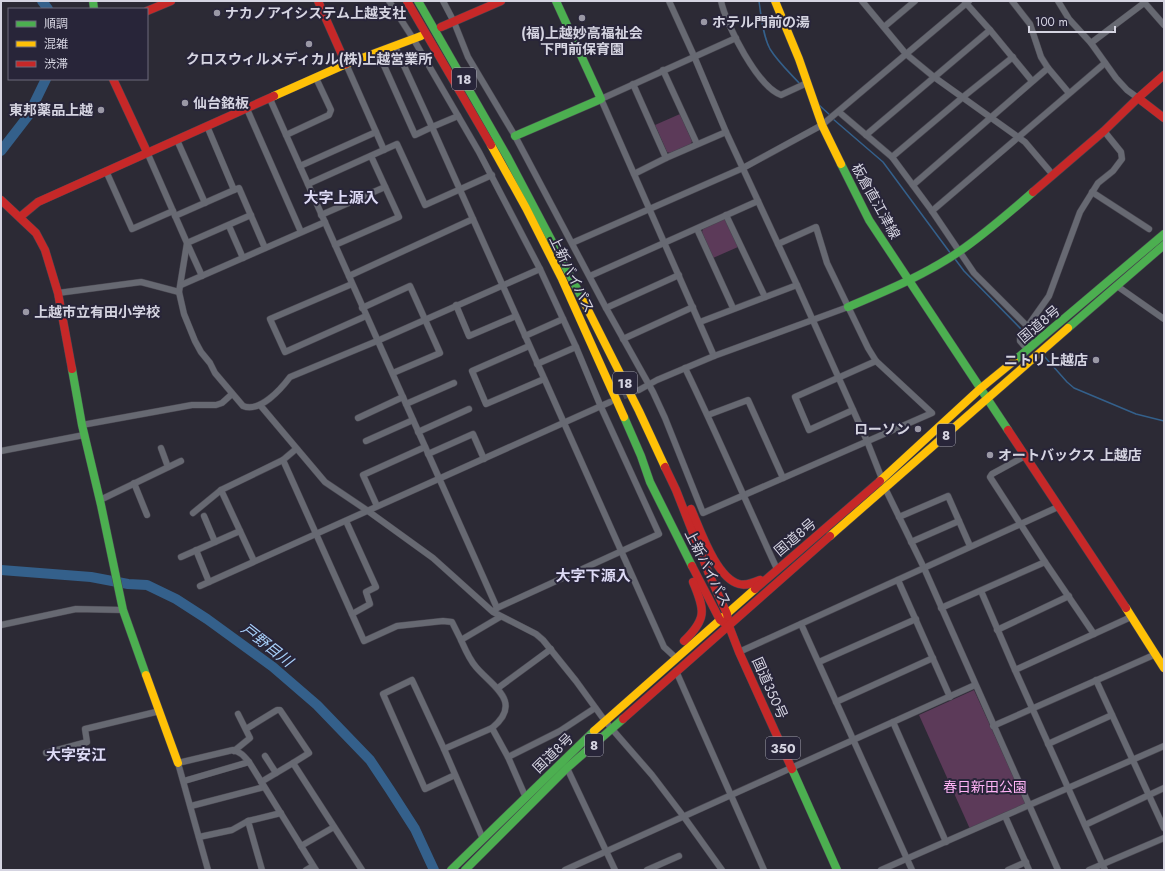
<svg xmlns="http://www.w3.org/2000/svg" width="1165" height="871" font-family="Jost,'Noto Sans JP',sans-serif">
	<rect width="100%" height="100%" fill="#2c2a35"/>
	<!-- green -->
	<g fill="#5c3a59">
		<polygon points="680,114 692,141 691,144 670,153 667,152 655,125"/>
		<polygon points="724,219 727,220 738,247 713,258 702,232 703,229"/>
		<polygon points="974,690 1026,804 970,829 919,715"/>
	</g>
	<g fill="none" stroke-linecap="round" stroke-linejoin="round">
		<!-- stream -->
		<g stroke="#34608b" stroke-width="1.5">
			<path d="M759 1C761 16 763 36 770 49 778 62 790 73 800 84"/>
			<polyline points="819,105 831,116"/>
			<polyline points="833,119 883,162 951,254"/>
			<polyline points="955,259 964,271 1022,330"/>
			<polyline points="1025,333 1032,340"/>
			<polyline points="1044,356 1067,382 1074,388 1136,414 1164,421"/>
		</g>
		<!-- river -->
		<g stroke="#34608b" stroke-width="10">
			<polyline points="42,1 48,9"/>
			<polyline points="1,151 28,116 46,79"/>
			<polyline points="1,570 91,577 128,584 147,585 176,599 207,619 273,667 317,705 370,760 390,790 415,829 434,870"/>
		</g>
		<!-- street-tunnel -->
		<polyline stroke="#45444f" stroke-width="6" stroke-dasharray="6 3" stroke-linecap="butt" points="615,400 639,390"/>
		<defs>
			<g id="street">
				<polyline points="443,1 454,22 468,57 515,136 606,308 653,392 665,418 703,513 932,413 876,361 868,348 827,263 816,227 778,244"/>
				<polyline points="669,1 694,56 726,132 797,285 867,441 882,479"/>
				<path d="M721 1C726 25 758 87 781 95L807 83"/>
				<polyline points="862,1 906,54 934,77 1025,142 1053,175"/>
				<polyline points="1012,1 1030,24 1041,57 1048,68"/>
				<polyline points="1058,1 1069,19 1091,43 1116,78 1127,90 1138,98"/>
				<polyline points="1143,1 1164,25"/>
				<polyline points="965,2 990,30 1032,81"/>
				<polyline points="884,27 915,1"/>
				<polyline points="1091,43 1144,3"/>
				<polyline points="378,52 415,135 432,127 395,46"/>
				<polyline points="346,64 384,150"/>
				<polyline points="663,70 697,144"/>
				<polyline points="633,84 666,158"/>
				<polyline points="270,99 497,608"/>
				<polyline points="247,109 301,232"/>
				<polyline points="839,112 892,157 932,211 974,273 1028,327"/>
				<polyline points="458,116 432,127 473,219"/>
				<polyline points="207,126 234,190 239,188 265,248"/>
				<polyline points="286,135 329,115 331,110 316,78"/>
				<polyline points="866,135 990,30"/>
				<polyline points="177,140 205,203"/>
				<path d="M147 152 187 243 179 292 184 314 195 341 201 352 210 363 215 373 243 406C260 413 281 389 290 377L377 341 540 269 479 152 414 40 389 1"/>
				<polyline points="892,157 963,97 1013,57"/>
				<polyline points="300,166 376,132"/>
				<polyline points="106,171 132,229 173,211"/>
				<polyline points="634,174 666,158 726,132"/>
				<polyline points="308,184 397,144 425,205 492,175"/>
				<polyline points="913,185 1048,68 1069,93"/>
				<polyline points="1092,192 1149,229"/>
				<polyline points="932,211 1105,63"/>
				<polyline points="321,215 385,187"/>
				<polyline points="726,215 765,297"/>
				<polyline points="175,216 234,190"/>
				<polyline points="229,226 243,258"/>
				<polyline points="697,229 733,308"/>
				<polyline points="572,243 743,168 822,125 969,1"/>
				<polyline points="335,245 399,217 371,156"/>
				<polyline points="202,276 187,243 251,215"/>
				<polyline points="349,276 473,219 664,647 676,658"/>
				<polyline points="590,276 758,201"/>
				<polyline points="352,284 270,319 285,352 366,316"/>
				<polyline points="181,285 325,222"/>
				<polyline points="1117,286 1164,319"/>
				<polyline points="58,293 141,282 179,292"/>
				<polyline points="456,305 469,336 516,316"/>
				<polyline points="362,308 410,286 440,353 393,373"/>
				<polyline points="606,308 679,275"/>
				<polyline points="700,322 797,285"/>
				<polyline points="525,336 563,319"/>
				<polyline points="623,339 693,307"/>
				<polyline points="529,346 472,371 486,404 544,379"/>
				<polyline points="1028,350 1020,341 1020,337 1049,296 1080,212 1098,183 1113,171 1122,159 1121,152 1104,131"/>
				<polyline points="714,356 601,99 736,38"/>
				<polyline points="537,364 576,347"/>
				<path d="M685 368C717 434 746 502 777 569"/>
				<polyline points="639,390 657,380 714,356 848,307"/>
				<polyline points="406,404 454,383"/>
				<polyline points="260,405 325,482 368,511 433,558 493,612 536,634 543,640 576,681 605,721 652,775 684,817 722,870"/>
				<polyline points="853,410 809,430 795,397 876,361"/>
				<polyline points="708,415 748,400 783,478"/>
				<polyline points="358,418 403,397"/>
				<polyline points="82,425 192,405 216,405 222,403 232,394"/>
				<polyline points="418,432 469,409"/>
				<polyline points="366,441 413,420"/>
				<polyline points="161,448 168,467"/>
				<polyline points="296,449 283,460 364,641 397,626 443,621 452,622 461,640 500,617"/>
				<polyline points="1,451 84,435"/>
				<polyline points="428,454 473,434 484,459"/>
				<polyline points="1025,456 992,474 990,477 1045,562 1094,634"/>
				<polyline points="134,483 147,515"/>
				<polyline points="885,488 924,568 1058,870"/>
				<polyline points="221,490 254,561"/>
				<polyline points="100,500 181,461"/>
				<polyline points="377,506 363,475 425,447"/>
				<polyline points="193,513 221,490 283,460"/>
				<polyline points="204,516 215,542"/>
				<polyline points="899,517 948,496 970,546"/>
				<polyline points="346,521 376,587 366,592 370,604 352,614"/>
				<polyline points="911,542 959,521"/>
				<polyline points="196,550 209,582"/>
				<polyline points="181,557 240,531"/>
				<polyline points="898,580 950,697"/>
				<polyline points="200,586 610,402"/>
				<polyline points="981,591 1015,670 1105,870"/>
				<polyline points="941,608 1045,562"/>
				<polyline points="495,610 497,608 659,534 601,407 576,347 540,269"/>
				<polyline points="801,624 912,870"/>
				<polyline points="1,625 76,609 123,610"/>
				<polyline points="997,630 1069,596"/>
				<path d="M461 640C465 649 469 659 476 667 492 686 524 702 492 728"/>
				<polyline points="739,652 1058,507"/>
				<polyline points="819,662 916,619"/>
				<polyline points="1015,670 1131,617"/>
				<polyline points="676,671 764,870"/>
				<polyline points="1096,680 1164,828"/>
				<polyline points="498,688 551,649"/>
				<polyline points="836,702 933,658"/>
				<polyline points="893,722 946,842"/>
				<polyline points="993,726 1156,654"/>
				<polyline points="246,729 277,710 280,710 309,753 293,763"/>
				<polyline points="1048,744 1112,715"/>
				<polyline points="444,749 492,728 508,757 526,798"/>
				<polyline points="234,751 250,738 238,714"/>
				<polyline points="46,753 87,742 85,729 160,711"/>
				<polyline points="265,756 276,773"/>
				<polyline points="508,757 560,731 595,708"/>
				<polyline points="567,768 615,870"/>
				<polyline points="455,775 425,789 383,694 412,680 444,749 483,839"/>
				<polyline points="184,781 249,762"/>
				<polyline points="261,782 293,763 362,870"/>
				<polyline points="191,806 264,787"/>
				<polyline points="1005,816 1029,870"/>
				<polyline points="1085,825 1164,788"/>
				<polyline points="199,837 232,830 248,821"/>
				<polyline points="301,846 334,827"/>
				<path d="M208 870 178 763 233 750C241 752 244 756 249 762L316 870"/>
				<polyline points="262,870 248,821 281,813"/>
				<polyline points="306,870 313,866"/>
				<polyline points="565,870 975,685"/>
				<polyline points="647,870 679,856"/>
				<polyline points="881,870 1164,746"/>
				<polyline points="1008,870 1026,862"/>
				<polyline points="1089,870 1164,838"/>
			</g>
			<g id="fast">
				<polyline points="93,1 94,9"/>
				<polyline points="418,1 508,158 583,300"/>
				<polyline points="515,136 601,99 556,1"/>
				<polyline points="841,164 869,220 1008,430"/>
				<path d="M848 307C886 291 925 275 960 251 986 233 1010 212 1033 192"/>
				<polyline points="1068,328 1164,245"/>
				<polyline points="1014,361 1164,234"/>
				<polyline points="72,369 82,425 101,505 123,610 146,675"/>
				<polyline points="624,417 641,456 650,482 692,566"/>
				<polyline points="792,769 837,870"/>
				<polyline points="451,870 594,731"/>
				<polyline points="465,870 567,768 623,719"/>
			</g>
			<g id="slow">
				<polyline points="775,1 799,59 822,125 841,164"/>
				<polyline points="274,96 346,64 421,36"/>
				<polyline points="491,145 526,208 562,279 624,417"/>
				<polyline points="583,300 639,411 665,467"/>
				<polyline points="880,481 981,388 1014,361"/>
				<polyline points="830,536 1068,328"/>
				<polyline points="1126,608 1164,668"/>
				<polyline points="146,675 178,763"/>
				<polyline points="594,731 755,589"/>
			</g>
			<g id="jam">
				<polyline points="318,1 346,64"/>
				<polyline points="407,1 491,145"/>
				<polyline points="147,11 171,1"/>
				<polyline points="441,27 501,1"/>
				<polyline points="1164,75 1138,98 1164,118"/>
				<polyline points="113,79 147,152"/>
				<polyline points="1033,192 1104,131 1138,98"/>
				<polyline points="1,200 36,233 45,250 58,293 72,369"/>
				<polyline points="20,217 38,202 274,96"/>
				<polyline points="1008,430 1126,608"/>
				<polyline points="665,467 676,490 709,574 727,614 729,626 739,652 792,769"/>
				<path d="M691 509C700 529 716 578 739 584 746 586 753 583 760 580"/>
				<polyline points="692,566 720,620 726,624"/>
				<polyline points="755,589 880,481"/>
				<path d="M684 641C707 619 705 610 693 582"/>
				<polyline points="623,719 830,536"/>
			</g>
		</defs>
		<!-- street casing -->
		<use href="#street" stroke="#484650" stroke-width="7"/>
		<!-- fast casing -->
		<use href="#fast" stroke="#484650" stroke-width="9"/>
		<!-- slow casing -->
		<use href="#slow" stroke="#484650" stroke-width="9"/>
		<!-- jam casing -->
		<use href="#jam" stroke="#484650" stroke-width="9"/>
		<!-- street -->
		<use href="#street" stroke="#676972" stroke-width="6"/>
		<!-- fast -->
		<use href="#fast" stroke="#4caf50" stroke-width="8"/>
		<!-- slow -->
		<use href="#slow" stroke="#ffc107" stroke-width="8"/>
		<!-- jam -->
		<use href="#jam" stroke="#c62828" stroke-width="8"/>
	</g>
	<!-- markers -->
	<g fill="#9a98a5" stroke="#282539" stroke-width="1.5">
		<circle cx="217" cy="13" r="4"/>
		<circle cx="582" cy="18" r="4"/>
		<circle cx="704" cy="22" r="4"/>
		<circle cx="309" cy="44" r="4"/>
		<circle cx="185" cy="103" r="4"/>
		<circle cx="101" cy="110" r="4"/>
		<circle cx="26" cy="312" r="4"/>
		<circle cx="1096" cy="360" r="4"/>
		<circle cx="918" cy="429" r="4"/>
		<circle cx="990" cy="455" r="4"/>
	</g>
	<g text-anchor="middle" stroke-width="4" stroke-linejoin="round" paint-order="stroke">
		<!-- shield labels -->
		<g fill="#282539" stroke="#a1a0af" stroke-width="1">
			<rect x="452" y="68" width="24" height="22" rx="3"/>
			<rect x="613" y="372" width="24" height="22" rx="3"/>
			<rect x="937" y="424" width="18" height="22" rx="3"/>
			<rect x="585" y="734" width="18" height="22" rx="3"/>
			<rect x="766" y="737" width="34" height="22" rx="3"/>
		</g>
		<g font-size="13" font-weight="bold" fill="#d5d4e1">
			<text x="464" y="84">18</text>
			<text x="625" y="388">18</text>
			<text x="946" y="440">8</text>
			<text x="594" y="750">8</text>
			<text x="783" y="753">350</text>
		</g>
		<!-- poi labels -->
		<g font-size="14" font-weight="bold" fill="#d5d4e1" stroke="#282539" text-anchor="start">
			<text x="225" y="18">ナカノアイシステム上越支社</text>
			<text x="712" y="27">ホテル門前の湯</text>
			<text x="582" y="38" text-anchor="middle">(福)上越妙高福祉会<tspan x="582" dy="16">下門前保育園</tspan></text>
			<text x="309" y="64" text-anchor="middle">クロスウィルメディカル(株)上越営業所</text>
			<text x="193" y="108">仙台銘板</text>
			<text x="93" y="115" text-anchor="end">東邦薬品上越</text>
			<text x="34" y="317">上越市立有田小学校</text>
			<text x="1088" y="365" text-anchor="end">ニトリ上越店</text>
			<text x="910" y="434" text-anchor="end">ローソン</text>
			<text x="998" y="460">オートバックス 上越店</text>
		</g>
		<!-- street labels -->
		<g font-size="14" fill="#d5d4e1" stroke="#282539">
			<text transform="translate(876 201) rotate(61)" y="5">板倉直江津線</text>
			<text transform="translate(572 274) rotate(64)" y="5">上新バイパス</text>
			<text transform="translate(1039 324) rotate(-40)" y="5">国道8号</text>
			<text transform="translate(795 537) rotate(-40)" y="5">国道8号</text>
			<text transform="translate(708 568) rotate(63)" y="5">上新バイパス</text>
			<text transform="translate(770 688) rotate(66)" y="5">国道350号</text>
			<text transform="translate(553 753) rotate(-44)" y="5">国道8号</text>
		</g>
		<!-- park labels -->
		<g font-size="14" fill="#feb3f5" stroke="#282539">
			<text x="985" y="792">春日新田公園</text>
		</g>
		<!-- neighbourhood labels -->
		<g font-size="15" font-weight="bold" fill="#dddaf5" stroke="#282539">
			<text x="341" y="203">大字上源入</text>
			<text x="593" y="581">大字下源入</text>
			<text x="76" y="760">大字安江</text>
		</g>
		<!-- water labels -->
		<g font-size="15" font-style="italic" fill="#a8d0fa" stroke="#282539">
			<text transform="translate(267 645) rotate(38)" y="5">戸野目川</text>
		</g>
	</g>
	<!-- border -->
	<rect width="1165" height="871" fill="none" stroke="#d5d4e1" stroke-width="4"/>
	<!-- legend -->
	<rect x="8" y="8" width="140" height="72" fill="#282539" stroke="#6d6b7c"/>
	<rect x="16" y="21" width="20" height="6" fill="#4caf50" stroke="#6d6b7c"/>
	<text x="44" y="28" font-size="12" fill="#d5d4e1">順調</text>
	<rect x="16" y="41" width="20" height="6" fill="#ffc107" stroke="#6d6b7c"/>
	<text x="44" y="48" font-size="12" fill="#d5d4e1">混雑</text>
	<rect x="16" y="61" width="20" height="6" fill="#c62828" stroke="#6d6b7c"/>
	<text x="44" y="68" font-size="12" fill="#d5d4e1">渋滞</text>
	<!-- scale -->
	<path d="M1029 26v6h86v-6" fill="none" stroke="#d5d4e1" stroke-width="2"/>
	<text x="1035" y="26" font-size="12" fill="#d5d4e1" stroke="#282539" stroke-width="3" paint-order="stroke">100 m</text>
</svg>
